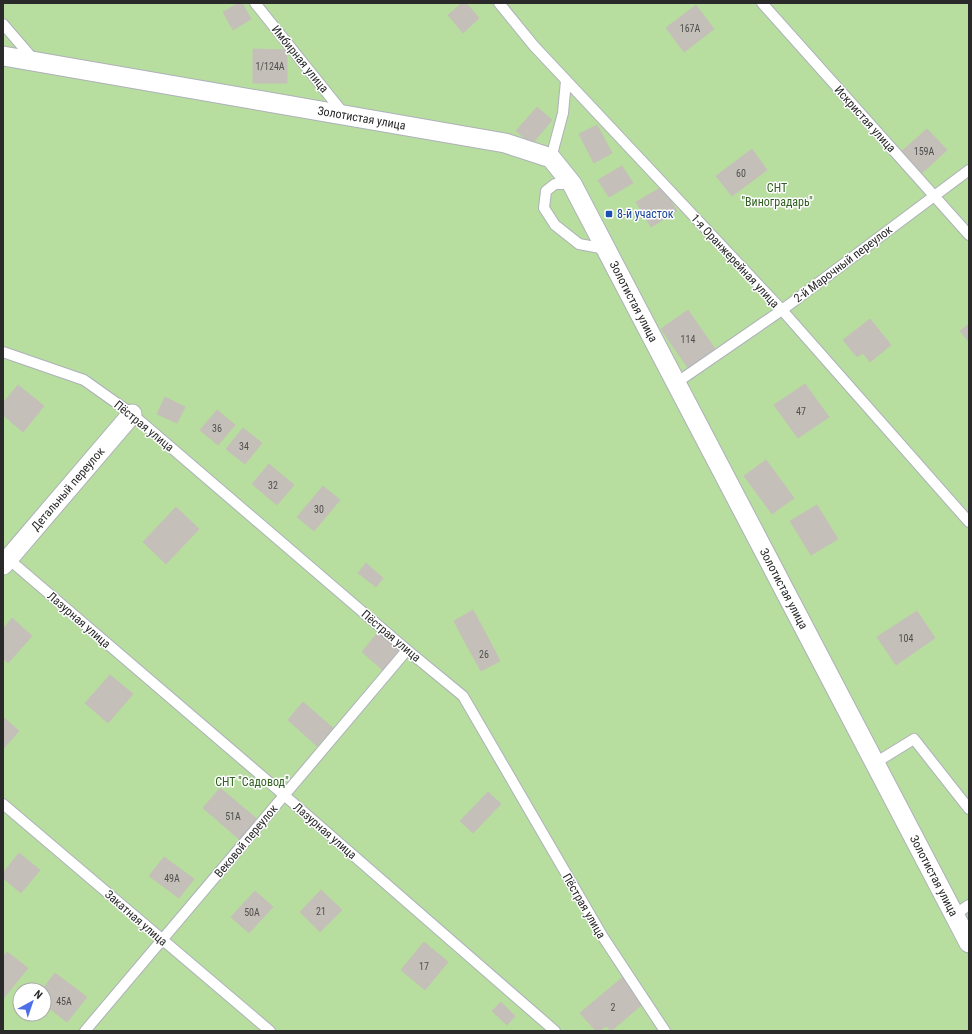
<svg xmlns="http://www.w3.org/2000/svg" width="972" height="1034" font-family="'Roboto Condensed',sans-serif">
	<rect width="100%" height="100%" fill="#ebe5de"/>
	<!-- green -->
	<path fill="#b7dd9f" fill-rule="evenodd" d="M3 3H969V1031H3ZM20 990H44V1014H20Z"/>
	<!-- building -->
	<g fill="#c4bfb9" stroke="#c6c0b8">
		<polygon points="239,3 242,3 251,19 233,30 223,12"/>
		<polygon points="462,3 466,3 479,18 463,33 448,15"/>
		<polygon points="696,5 714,29 684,52 666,28"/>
		<polygon points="253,49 287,50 287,83 253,83"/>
		<polygon points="537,107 552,120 532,144 516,131"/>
		<polygon points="597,125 612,153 594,163 579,134"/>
		<polygon points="927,129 947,150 922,173 902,151"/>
		<polygon points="752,149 767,170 732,196 716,176"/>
		<polygon points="622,166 633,183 609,197 598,180"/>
		<polygon points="662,187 677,211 651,227 636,202"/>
		<polygon points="688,310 715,349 688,368 661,329"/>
		<polygon points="870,319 891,345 870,362 863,353 857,357 843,340"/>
		<polygon points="969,324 969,342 960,331"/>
		<polygon points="805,384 829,417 798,438 774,405"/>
		<polygon points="18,385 44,406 23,432 3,415 3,403"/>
		<polygon points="165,397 185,407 177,423 157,414"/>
		<polygon points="217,410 235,425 218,445 200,430"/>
		<polygon points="243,428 262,443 245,464 226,449"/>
		<polygon points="766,460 794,498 772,514 744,476"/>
		<polygon points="269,464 294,485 277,505 252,484"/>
		<polygon points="323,486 340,500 314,531 297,517"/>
		<polygon points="817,505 838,539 811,555 790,521"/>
		<polygon points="176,507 199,529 166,564 143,542"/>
		<polygon points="366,563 383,578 376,587 358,573"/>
		<polygon points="473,610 487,636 467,646 454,621"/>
		<polygon points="917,611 935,638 896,665 877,637"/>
		<polygon points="12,618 32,636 8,663 3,659 3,629"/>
		<polygon points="379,631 402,651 385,672 362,652"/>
		<polygon points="487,636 500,661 481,671 467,646"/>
		<polygon points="110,675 133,694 108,723 85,703"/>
		<polygon points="303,702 333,728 317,746 288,720"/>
		<polygon points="3,717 19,731 3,749"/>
		<polygon points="220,788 263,824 246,845 203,808"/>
		<polygon points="488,792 501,804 473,833 460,821"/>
		<polygon points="19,853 40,870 21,893 3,878 3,873"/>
		<polygon points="164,857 194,879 179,898 149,876"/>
		<polygon points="321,890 342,910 320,932 300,912"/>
		<polygon points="255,891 273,907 249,933 231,917"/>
		<polygon points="424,942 448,962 425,990 401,970"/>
		<polygon points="7,952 28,968 3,999 3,957"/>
		<polygon points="55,973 87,997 67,1022 44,1004 44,990 42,990"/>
		<polygon points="623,977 645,1002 611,1031 606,1026 599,1031 596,1031 580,1013"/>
		<polygon points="501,1002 515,1016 507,1025 492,1011"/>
	</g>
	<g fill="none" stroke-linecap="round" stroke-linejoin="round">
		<defs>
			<g id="lane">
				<polyline points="255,3 344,114"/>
				<polyline points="499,3 534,46 782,310 969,522"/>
				<polyline points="762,3 969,235"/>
				<polyline points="3,24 34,60"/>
				<polyline points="551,158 563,113 566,81"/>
				<polyline points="572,184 555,184 546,191 544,208 555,225 579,244 606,249"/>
				<polyline points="3,352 84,380 132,414 407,650 463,696 603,937 665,1031"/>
				<polyline points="676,383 782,310 969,170"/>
				<polyline points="5,556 284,795 555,1031"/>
				<polyline points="875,763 914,739 969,809"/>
				<polyline points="3,804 270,1031"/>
				<polyline points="954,915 969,905"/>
				<polyline points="85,1031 407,650"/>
			</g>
			<g id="street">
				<path id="s1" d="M3 56 505 143 551 158 572 184 969 943"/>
				<path id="s2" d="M3 565 132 414"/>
			</g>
		</defs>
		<!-- lane casing -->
		<use href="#lane" stroke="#aeb1ba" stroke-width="12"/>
		<!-- street casing -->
		<use href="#street" stroke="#aeb1ba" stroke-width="21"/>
		<!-- lane -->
		<use href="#lane" stroke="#fff" stroke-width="10"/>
		<!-- street -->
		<use href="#street" stroke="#fff" stroke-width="19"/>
	</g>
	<!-- markers -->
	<rect fill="#1a4fb4" stroke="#fff" stroke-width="1.5" x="605" y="210" width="8" height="8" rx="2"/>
	<g text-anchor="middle" stroke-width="3" stroke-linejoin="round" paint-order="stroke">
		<!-- number labels -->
		<g font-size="10" fill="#504f4e">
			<text x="690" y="32">167А</text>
			<text x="270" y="70">1/124А</text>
			<text x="924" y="155">159А</text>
			<text x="741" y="177">60</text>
			<text x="688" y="343">114</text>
			<text x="801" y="415">47</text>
			<text x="217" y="432">36</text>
			<text x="244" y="450">34</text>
			<text x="273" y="489">32</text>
			<text x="319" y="513">30</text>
			<text x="906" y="642">104</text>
			<text x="484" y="658">26</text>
			<text x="233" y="820">51А</text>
			<text x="172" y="882">49А</text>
			<text x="321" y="915">21</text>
			<text x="252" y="916">50А</text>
			<text x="424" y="970">17</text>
			<text x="64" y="1005">45А</text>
			<text x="613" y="1011">2</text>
		</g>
		<!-- street labels -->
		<g font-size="12" fill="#2a2a2a" stroke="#fff">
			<text transform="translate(300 59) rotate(51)" y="4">Имбирная улица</text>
			<text dy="4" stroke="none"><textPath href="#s1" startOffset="364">Золотистая улица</textPath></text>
			<text transform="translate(865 119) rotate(48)" y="4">Искристая улица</text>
			<text transform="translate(735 261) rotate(47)" y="4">1-я Оранжерейная улица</text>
			<text transform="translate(843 264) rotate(-37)" y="4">2-й Марочный переулок</text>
			<text dy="4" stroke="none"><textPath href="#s1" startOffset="724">Золотистая улица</textPath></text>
			<text transform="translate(144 426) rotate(39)" y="4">Пёстрая улица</text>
			<text dy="4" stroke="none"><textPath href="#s2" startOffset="100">Детальный переулок</textPath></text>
			<text dy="4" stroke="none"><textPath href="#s1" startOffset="1048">Золотистая улица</textPath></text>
			<text transform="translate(79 620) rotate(41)" y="4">Лазурная улица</text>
			<text transform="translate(391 636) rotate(40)" y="4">Пёстрая улица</text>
			<text transform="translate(325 831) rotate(41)" y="4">Лазурная улица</text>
			<text transform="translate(246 841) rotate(-50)" y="4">Вековой переулок</text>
			<text dy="4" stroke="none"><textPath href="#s1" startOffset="1372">Золотистая улица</textPath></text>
			<text transform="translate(584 906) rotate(60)" y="4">Пёстрая улица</text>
			<text transform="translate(136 918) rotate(41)" y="4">Закатная улица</text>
		</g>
		<!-- park labels -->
		<g font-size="12" fill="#316121" stroke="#fff">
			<text x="777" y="192">СНТ<tspan x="777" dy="14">"Виноградарь"</tspan></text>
			<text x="252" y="786">СНТ "Садовод"</text>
		</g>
		<!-- transit labels -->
		<g font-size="12" fill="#164399" stroke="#fff" text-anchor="start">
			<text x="617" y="218">8-й участок</text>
		</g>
	</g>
	<!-- border -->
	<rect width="972" height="1034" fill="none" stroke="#2a2a2a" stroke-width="8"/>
	<!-- north arrow -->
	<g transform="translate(32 1002) rotate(40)"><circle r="19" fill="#ffffff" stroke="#aaaaaa"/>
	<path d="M0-3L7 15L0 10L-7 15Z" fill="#4d70e9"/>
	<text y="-6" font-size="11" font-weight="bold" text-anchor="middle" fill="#2a2a2a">N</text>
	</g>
</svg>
